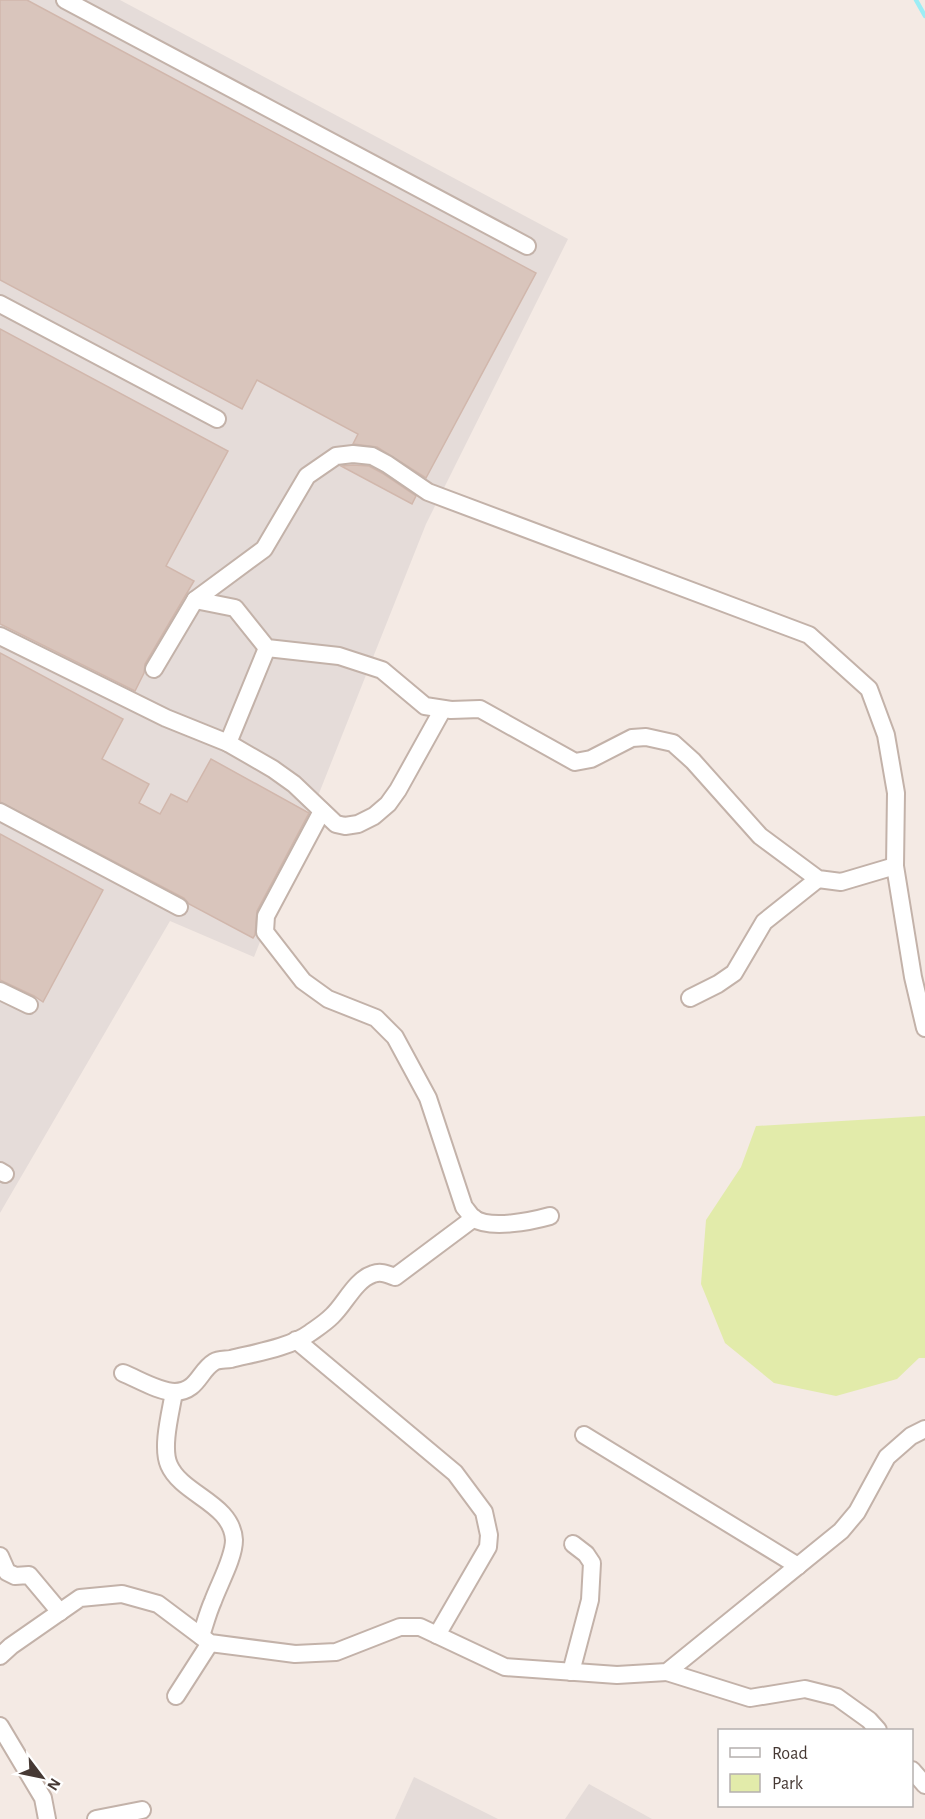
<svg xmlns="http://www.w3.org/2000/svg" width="925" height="1819" font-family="'Alegreya Sans',sans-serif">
	<rect width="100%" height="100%" fill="#f4eae4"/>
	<!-- industrial -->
	<g fill="#e5dcd9">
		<polygon points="0,0 120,0 568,239 426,524 254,957 170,921 0,1213"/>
		<polygon points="414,1777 498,1819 395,1819"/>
		<polygon points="589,1784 652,1819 565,1819"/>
	</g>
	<!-- green -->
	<polygon fill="#e2ebaa" points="925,1116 925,1358 919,1358 897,1379 836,1396 774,1383 725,1343 701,1284 706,1220 741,1167 756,1126"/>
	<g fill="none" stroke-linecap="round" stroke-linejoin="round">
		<!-- stream -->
		<polyline stroke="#9cedf5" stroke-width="4.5" points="916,0 925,16"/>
	</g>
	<!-- building -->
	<g fill="#d9c5bc" stroke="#d1b7ac" stroke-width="1.5">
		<polygon points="0,0 27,0 536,273 426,478 377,447 353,444 358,434 257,380 242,409 0,280"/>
		<polygon points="0,329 228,451 166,566 194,581 145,664 144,673 135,691 0,624"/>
		<polygon points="353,465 369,466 382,473 416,496 412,504 341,466"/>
		<polygon points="0,653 123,719 102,759 149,784 139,803 160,814 171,794 187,802 211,759 309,813 257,911 255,935 253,938 189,904 184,898 0,802"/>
		<polygon points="0,834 103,890 43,1002 34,996 0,980"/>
	</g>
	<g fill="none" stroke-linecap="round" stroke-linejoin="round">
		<defs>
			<g id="minor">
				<polyline points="65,0 527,246"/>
				<polyline points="0,304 217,419"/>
				<polyline points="195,600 235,608 267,648 339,656 382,670 425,706 451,710 480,709 575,762 591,759 632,738 646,737 673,743 693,761 760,836 818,879 841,882 895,866"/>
				<polyline points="0,636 166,718 228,743 267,648"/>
				<polyline points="154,669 195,600 264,549 307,476 336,456 353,454 372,456 387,464 428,492 809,635 869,689 886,735 896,793 895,866 913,977 925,1028"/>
				<polyline points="228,743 273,769 294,784 336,824 345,826 358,824 374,816 388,804 398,790 443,709"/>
				<path d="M322 811 266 916 265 932 303 981 328 999 376 1018 395 1037 428 1098 464 1207C467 1210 470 1215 473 1218 490 1230 532 1221 550 1216"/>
				<polyline points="0,812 179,907"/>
				<polyline points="0,991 29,1005"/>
				<polyline points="690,998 718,984 734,973 764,922 818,879"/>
				<polyline points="0,1171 5,1174"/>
				<polyline points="296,1340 455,1473 484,1512 489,1535 488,1547 437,1635"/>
				<path d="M123 1373C138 1379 159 1392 175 1392 198 1391 199 1371 214 1362 219 1359 225 1360 231 1359 255 1353 291 1347 310 1333 317 1328 325 1323 332 1316 345 1304 355 1280 373 1274 381 1271 387 1274 395 1277L474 1218"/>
				<path d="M174 1392C171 1411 161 1447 169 1465 182 1495 232 1503 234 1540 234 1558 219 1584 213 1601 208 1612 205 1624 201 1636"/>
				<polyline points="584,1435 798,1566"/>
				<polyline points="0,1556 7,1572 15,1576 29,1575 60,1612"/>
				<polyline points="0,1656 11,1646 80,1598 122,1594 158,1604 210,1643 295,1654 336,1652 400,1627 420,1627 505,1667 617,1675 667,1672 841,1531 857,1512 887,1457 911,1436 925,1429"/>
				<polyline points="571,1672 590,1600 592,1563 586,1554 573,1544"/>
				<polyline points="667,1672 750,1698 805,1689 837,1697 869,1720 878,1730"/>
				<polyline points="176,1696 210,1643"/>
				<polyline points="0,1726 43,1798 47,1819"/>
				<polyline points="912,1770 925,1785"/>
				<polyline points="96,1819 142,1810"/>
			</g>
		</defs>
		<!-- minor casing -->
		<use href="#minor" stroke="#c3b2a9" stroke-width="20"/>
		<!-- minor -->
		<use href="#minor" stroke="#fff" stroke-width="16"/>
	</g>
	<!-- legend -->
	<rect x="718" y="1729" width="195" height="78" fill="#ffffff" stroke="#b5b0ae" stroke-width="1.5"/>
	<rect x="730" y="1748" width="30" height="9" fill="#ffffff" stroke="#b5b0ae" stroke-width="1.5"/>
	<text x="772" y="1759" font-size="18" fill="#463934">Road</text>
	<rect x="730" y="1774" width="30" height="18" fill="#e2ebaa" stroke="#b5b0ae" stroke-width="1.5"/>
	<text x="772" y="1789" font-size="18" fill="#463934">Park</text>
	<!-- north arrow -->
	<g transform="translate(42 1777) rotate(122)" stroke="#ffffff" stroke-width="4.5" paint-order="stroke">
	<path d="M0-4.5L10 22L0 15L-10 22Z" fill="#463934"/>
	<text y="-9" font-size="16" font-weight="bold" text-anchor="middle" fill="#463934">N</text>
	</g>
</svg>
